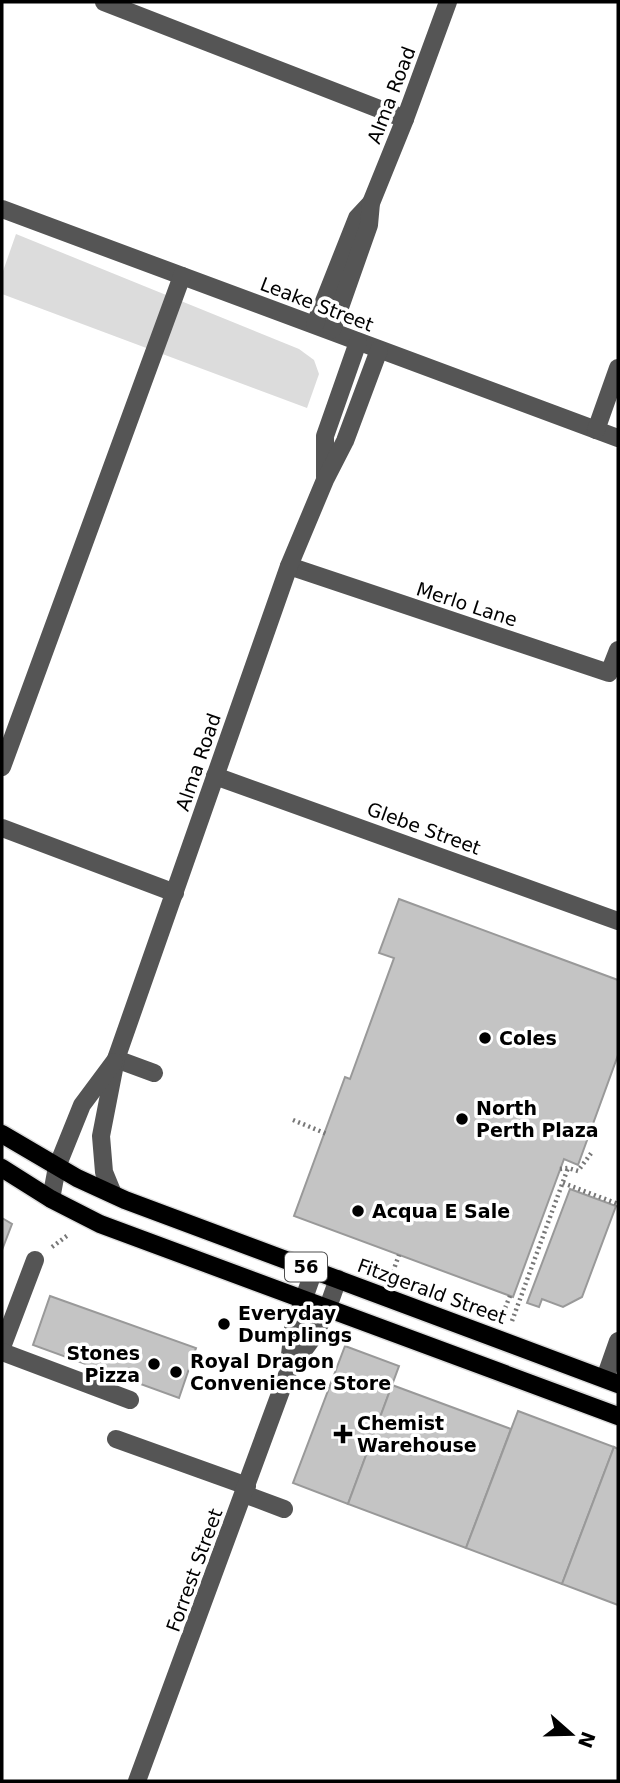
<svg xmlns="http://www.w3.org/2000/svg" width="620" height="1783" font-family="'DejaVu Sans',sans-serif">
	<rect width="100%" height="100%" fill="#fff"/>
	<!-- green -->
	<polygon fill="#dcdcdc" points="16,234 299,349 314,360 319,374 307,408 2,294 2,274"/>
	<!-- building -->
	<g fill="#c4c4c4" stroke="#999" stroke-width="2">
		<polygon points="399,899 618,980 618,1055 578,1165 564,1159 513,1297 294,1216 345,1077 350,1079 394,958 379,953"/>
		<polygon points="570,1189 616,1206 582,1297 563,1307 542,1299 539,1307 527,1303"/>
		<polygon points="2,1218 12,1224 2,1250"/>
		<polygon points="50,1296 196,1348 179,1398 33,1345"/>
		<polygon points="345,1346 399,1366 348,1504 293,1483"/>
		<polygon points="392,1385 511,1429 466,1548 348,1504"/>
		<polygon points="518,1411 614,1447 562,1584 466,1548"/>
		<polygon points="614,1447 618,1449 618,1605 562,1584"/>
	</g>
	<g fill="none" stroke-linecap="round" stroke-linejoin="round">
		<defs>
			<g id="major">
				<polyline points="2,1134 77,1178 125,1200 618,1384"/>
				<polyline points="2,1168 51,1199 100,1224 618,1416"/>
			</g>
		</defs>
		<!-- major casing -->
		<use href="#major" stroke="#dbdbdb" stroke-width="21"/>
		<!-- path -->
		<g stroke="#777" stroke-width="4.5" stroke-dasharray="2 3.5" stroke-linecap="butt">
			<polyline points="293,1120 327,1134"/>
			<polyline points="560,1169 568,1168 578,1171 592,1152"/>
			<polyline points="563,1183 618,1204"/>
			<polyline points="52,1247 68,1235"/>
			<polyline points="391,1277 399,1255"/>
			<polyline points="501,1318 510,1296"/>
			<polyline points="512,1321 568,1168"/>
		</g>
		<!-- minor -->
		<g stroke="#555" stroke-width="18">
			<polyline points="104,2 405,119"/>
			<polyline points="2,209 618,438"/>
			<polyline points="315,324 357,218 371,203"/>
			<polyline points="332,330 369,225 371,203 405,119 448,2"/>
			<polyline points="596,430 618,368"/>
			<polyline points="325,477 325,436 358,342"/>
			<polyline points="289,566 609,673 618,650"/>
			<polyline points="2,767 182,276"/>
			<polyline points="215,776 618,921"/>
			<polyline points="2,828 175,893"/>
			<polyline points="116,1059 154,1073"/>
			<polyline points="113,1194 104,1172 101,1136 116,1059 289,566 325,480 345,441 379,350"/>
			<polyline points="51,1199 57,1167 82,1105 114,1062"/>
			<polyline points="2,1347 35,1260"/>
			<polyline points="2,1352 130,1400"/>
			<polyline points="290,1369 314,1336 328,1307 338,1279"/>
			<polyline points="605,1378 618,1341"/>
			<polyline points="116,1439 247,1486"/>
			<polyline points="244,1494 284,1509"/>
			<polyline points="137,1781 288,1372 293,1329 314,1270"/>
		</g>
		<!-- major -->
		<use href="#major" stroke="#000" stroke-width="18"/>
	</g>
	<!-- markers -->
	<g fill="#000" stroke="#fff" stroke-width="2.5">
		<circle cx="485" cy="1038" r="7"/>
		<circle cx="462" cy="1119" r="7"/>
		<circle cx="358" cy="1211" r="7"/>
		<circle cx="224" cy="1324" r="7"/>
		<circle cx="154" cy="1364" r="7"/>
		<circle cx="176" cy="1372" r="7"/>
		<path d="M339.5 1423.5h7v7h7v7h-7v7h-7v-7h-7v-7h7z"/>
	</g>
	<g text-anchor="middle" stroke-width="7" stroke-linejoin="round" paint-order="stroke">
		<!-- shield labels -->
		<rect fill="#fff" stroke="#4c4c4c" stroke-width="2" x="285" y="1252.5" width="42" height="29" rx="5"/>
		<g font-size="18" font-weight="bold" fill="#000">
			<text x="306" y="1273">56</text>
		</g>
		<!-- street labels -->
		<g font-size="19" fill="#000" stroke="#fff">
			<text transform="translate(391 95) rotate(-69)" y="7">Alma Road</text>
			<text transform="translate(317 304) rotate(21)" y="7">Leake Street</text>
			<text transform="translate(467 604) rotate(18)" y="7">Merlo Lane</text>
			<text transform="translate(198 762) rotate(-71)" y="7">Alma Road</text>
			<text transform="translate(424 828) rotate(20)" y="7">Glebe Street</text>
			<text transform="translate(432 1291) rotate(20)" y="7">Fitzgerald Street</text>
			<text transform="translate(194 1570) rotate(-70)" y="7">Forrest Street</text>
		</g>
		<!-- poi labels -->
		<g font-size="19" font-weight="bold" fill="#000" stroke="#fff" text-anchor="start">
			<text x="499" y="1045">Coles</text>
			<text x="476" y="1115">North<tspan x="476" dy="22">Perth Plaza</tspan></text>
			<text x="372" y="1218">Acqua E Sale</text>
			<text x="238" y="1320">Everyday<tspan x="238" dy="22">Dumplings</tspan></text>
			<text x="140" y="1360" text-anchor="end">Stones<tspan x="140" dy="22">Pizza</tspan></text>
			<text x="190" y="1368">Royal Dragon<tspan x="190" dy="22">Convenience Store</tspan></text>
			<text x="357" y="1430">Chemist<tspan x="357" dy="22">Warehouse</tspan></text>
		</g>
	</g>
	<!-- border -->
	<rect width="620" height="1783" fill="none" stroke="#000000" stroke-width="7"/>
	<!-- north arrow -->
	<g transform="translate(571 1734) rotate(110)" stroke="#ffffff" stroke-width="5" paint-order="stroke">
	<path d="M0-5L12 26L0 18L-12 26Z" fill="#000000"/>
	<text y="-10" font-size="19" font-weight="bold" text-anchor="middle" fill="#000000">N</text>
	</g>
</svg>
